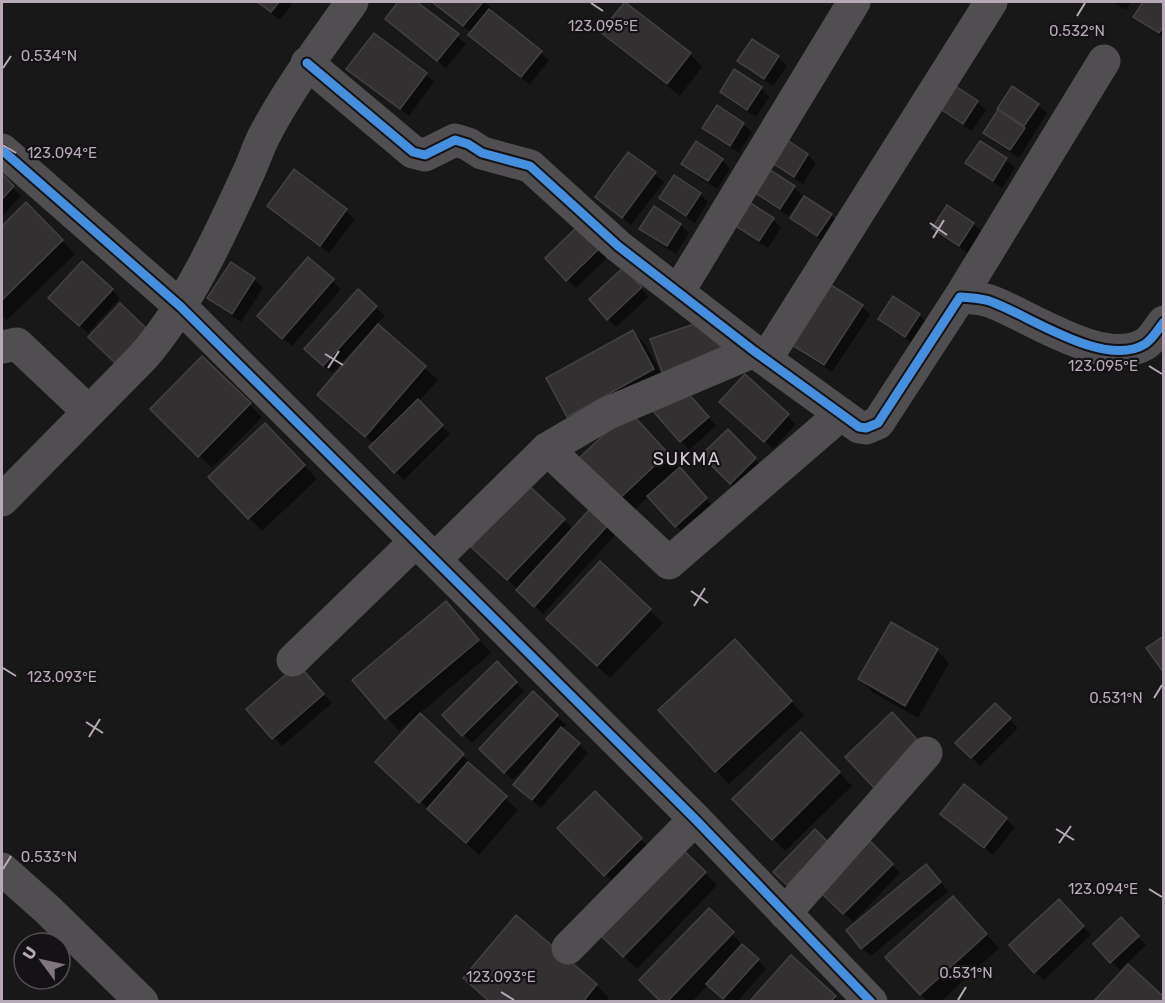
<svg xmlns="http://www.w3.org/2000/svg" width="1165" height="1003" font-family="Rubik,sans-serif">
	<rect width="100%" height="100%" fill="#181818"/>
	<!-- shadow -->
	<g fill="#0007">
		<polygon points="256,2 294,2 280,20"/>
		<polygon points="400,2 414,2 466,44 446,68 387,19"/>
		<polygon points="432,2 484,2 492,9 490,11 549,60 530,85 478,44 470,35 472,33"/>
		<polygon points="1112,2 1131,2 1126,10"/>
		<polygon points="1145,2 1164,2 1164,38 1144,25 1135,17"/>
		<polygon points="602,32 690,54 702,67 680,96 615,45"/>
		<polygon points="752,41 778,57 787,66 773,86 747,70 739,61"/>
		<polygon points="348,69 426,74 434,82 409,116"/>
		<polygon points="761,88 769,97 756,117 730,100 722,92"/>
		<polygon points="1012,88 1038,105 1047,113 1019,158 993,141 985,132"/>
		<polygon points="977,102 986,110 972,131 946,114 938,106"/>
		<polygon points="717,107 743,124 752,132 739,153 712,136 704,128"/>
		<polygon points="781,138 808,155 816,163 803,184 777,167 768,159"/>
		<polygon points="980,143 1006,160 1015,168 1002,188 976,171 967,163"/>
		<polygon points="629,154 664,182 631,225 597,197"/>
		<polygon points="722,160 730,169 717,189 691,172 683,163"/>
		<polygon points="294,171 355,219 329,253 269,206"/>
		<polygon points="2,176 21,196 2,216"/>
		<polygon points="794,187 802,196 789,216 762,199 754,191"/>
		<polygon points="700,194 708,202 695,223 669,206 661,198"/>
		<polygon points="26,204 75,254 7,320 2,315 2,228"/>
		<polygon points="654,208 681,225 689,233 676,254 650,237 641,228"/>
		<polygon points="831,215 839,223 826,243 800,226 792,218"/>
		<polygon points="773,219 781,228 768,248 742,231 733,223"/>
		<polygon points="583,223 612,253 576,288 547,258"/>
		<polygon points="973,224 982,232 968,253 942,236 934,228"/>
		<polygon points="308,259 341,289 292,346 267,325"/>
		<polygon points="231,264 255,280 263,288 241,322 218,306 209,298"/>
		<polygon points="632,278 649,297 616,327 608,319"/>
		<polygon points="112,290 120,298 88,333 58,306"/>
		<polygon points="358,291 385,316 376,325 438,380 418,402 450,434 404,480 371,447 374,444 331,407 368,338 366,336 332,373 314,357"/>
		<polygon points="893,298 919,315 928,324 914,344 888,327 880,319"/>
		<polygon points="862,306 870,315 832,372 802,353 794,345"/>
		<polygon points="633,332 645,344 665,380 729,356 581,429 568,416"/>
		<polygon points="202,358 262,417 212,468 152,409"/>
		<polygon points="745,376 796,424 773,449 730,410"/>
		<polygon points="689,395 716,426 689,450 654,410"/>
		<polygon points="642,426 714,508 684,534 649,496 631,513 618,500"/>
		<polygon points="728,431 763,467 739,491 703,455"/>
		<polygon points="278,438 317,479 262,531 210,477"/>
		<polygon points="590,511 615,535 543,614 486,559 564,520 573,529"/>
		<polygon points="600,564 663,623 610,678 561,632"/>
		<polygon points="446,603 491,653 419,714 476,768 474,770 518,810 479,855 390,774 419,716 418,715 399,731 354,680"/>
		<polygon points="937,650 949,663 918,718 872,692 860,679"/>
		<polygon points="747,654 804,715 729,784 660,710"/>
		<polygon points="497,663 524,691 472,743 444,715"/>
		<polygon points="306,674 332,703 282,746 248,709"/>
		<polygon points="533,693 566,725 561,729 588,753 541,808 523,793 533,763 531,761 513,780 481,749"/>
		<polygon points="995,705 1018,728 980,766 957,743"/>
		<polygon points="801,734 852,786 785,851 734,799"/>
		<polygon points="964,786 1015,827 993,855 942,814"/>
		<polygon points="595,793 653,852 618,887 559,828"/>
		<polygon points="870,843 900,873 853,922 822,892"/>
		<polygon points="680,849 717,885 637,969 599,932"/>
		<polygon points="934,874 948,891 871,956 862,948"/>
		<polygon points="1067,909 1091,935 1044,980 1035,972"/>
		<polygon points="709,910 766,969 737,1002 727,1002 709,984 692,1002 663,1002"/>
		<polygon points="965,910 999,948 940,1002 928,1002 887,957"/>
		<polygon points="516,917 596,985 609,998 606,1002 490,1002"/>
		<polygon points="1121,920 1146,945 1120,970 1095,944"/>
		<polygon points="791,957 839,1002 751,1002"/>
	</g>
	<!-- building -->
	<g fill="#323031" stroke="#444044" stroke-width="1.5">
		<polygon points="257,2 279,2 271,12"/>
		<polygon points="398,2 417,2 459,34 437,61 385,19"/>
		<polygon points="432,2 483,2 463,26"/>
		<polygon points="625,2 691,53 667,84 600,32"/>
		<polygon points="1143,2 1164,2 1164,25 1159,33 1133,17"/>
		<polygon points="489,9 542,51 521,77 468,35"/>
		<polygon points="374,33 427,73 400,109 346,69"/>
		<polygon points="752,39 779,56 764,79 737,61"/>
		<polygon points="734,69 762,87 747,110 720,92"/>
		<polygon points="951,83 978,101 963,124 936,106"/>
		<polygon points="1012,86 1039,104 1024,126 997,109"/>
		<polygon points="717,105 744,123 730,146 702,128"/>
		<polygon points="998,110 1025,128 1010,150 983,133"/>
		<polygon points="781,136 808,154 794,177 766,159"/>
		<polygon points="696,141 723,159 708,181 681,164"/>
		<polygon points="980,141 1007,158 993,181 965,163"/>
		<polygon points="628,152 656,172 622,218 595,197"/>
		<polygon points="767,168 795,186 780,209 752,191"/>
		<polygon points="294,169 347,209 320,246 267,206"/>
		<polygon points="2,174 14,186 2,199"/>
		<polygon points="674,175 701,193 686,216 659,198"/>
		<polygon points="804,196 832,214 817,236 790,218"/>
		<polygon points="746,200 774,218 759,241 731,223"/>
		<polygon points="26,202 63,240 2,300 2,226"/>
		<polygon points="947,205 974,223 959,246 932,228"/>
		<polygon points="654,206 681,224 667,246 639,229"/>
		<polygon points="583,221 605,243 566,281 545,258"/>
		<polygon points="308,257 334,279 282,339 257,316"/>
		<polygon points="82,261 113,289 79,326 48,298"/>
		<polygon points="231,262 255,278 232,314 207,298"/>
		<polygon points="623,268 642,287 607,320 589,299"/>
		<polygon points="831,285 863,305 824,365 792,345"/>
		<polygon points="358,289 377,306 323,366 304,349"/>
		<polygon points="893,296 920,314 905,337 878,319"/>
		<polygon points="120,303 147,329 115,363 88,337"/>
		<polygon points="378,324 426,366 365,437 317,395"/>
		<polygon points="694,324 730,355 665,380 650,339"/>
		<polygon points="633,330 654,369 567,417 546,378"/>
		<polygon points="202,356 251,403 198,457 150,409"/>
		<polygon points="745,374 789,414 764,442 719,402"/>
		<polygon points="681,385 709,417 680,442 652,410"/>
		<polygon points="418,399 443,425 394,473 369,447"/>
		<polygon points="629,411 668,453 617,501 578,459"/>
		<polygon points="265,423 305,465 248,519 208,477"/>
		<polygon points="728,429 756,458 730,484 701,455"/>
		<polygon points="680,467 707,498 675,527 647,496"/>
		<polygon points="528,485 565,519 507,580 471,547"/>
		<polygon points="590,509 608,525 534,607 516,590"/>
		<polygon points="600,561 651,609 597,666 546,619"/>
		<polygon points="446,601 479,640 385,719 352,680"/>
		<polygon points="891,622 938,649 905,706 858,679"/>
		<polygon points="1164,636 1164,673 1146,648"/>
		<polygon points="735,639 792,701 715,772 658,710"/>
		<polygon points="497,661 517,682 462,736 442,715"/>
		<polygon points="298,664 324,694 272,739 246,709"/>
		<polygon points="533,691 558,715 504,773 479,749"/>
		<polygon points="995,703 1011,718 971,758 955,743"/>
		<polygon points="892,712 923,746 876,790 845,757"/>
		<polygon points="420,713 464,754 419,803 375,762"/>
		<polygon points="561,727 580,743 532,800 513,785"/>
		<polygon points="801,732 840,772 772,840 732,799"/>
		<polygon points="468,762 507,796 466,843 427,809"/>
		<polygon points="964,784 1007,818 984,848 940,814"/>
		<polygon points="595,791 642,838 604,876 557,828"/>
		<polygon points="815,829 828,842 787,885 773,872"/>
		<polygon points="870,841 893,864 843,914 820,892"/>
		<polygon points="680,847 706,872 623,957 597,932"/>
		<polygon points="926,864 941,882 861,949 846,930"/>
		<polygon points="953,896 987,934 920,995 885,957"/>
		<polygon points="1059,899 1084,926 1034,973 1009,945"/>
		<polygon points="709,908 734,932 667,1002 661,1002 639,980"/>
		<polygon points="516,915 597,984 583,1002 490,1002 463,978"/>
		<polygon points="1121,917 1139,936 1110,963 1093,944"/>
		<polygon points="742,944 759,959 723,999 706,984"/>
		<polygon points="791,955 836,996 830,1002 749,1002"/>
		<polygon points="1128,964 1164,997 1164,1002 1093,1002"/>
	</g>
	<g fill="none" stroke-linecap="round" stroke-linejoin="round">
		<!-- minor -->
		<g stroke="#514e52" stroke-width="33">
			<path d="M307 63 413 152 425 155 455 140 468 144 482 153 530 166 618 246 754 351 859 427 866 428 878 423 960 297C970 298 983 298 992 302 1030 316 1105 369 1145 344 1153 339 1158 329 1164 322"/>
			<polyline points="2,150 181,307 695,819 871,1002"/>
			<polyline points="678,292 854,2"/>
			<polyline points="960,297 1104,61"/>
			<polyline points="2,347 17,344 88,411"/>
			<polyline points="766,359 991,2"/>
			<polyline points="547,449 669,563 841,414"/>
			<path d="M2 500 143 357C187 306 218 239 246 178 253 164 257 150 264 136 289 88 321 46 352 2"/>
			<polyline points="435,559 547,449 608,413 754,351"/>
			<polyline points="293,660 416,541"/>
			<polyline points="2,869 48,910 142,1002"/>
			<polyline points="785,913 926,753"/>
			<polyline points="568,948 695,819"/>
		</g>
		<defs>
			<g id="cycleway">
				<path d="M307 63 413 152 425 155 455 140 468 144 482 153 530 166 618 246 754 351 859 427 866 428 878 423 960 297C970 298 983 298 992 302 1030 316 1105 369 1145 344 1153 339 1158 329 1164 322"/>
				<polyline points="2,150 181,307 695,819 871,1002"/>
			</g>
		</defs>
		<!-- cycleway casing -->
		<use href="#cycleway" stroke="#141214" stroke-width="13"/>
		<!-- cycleway -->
		<use href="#cycleway" stroke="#468fdf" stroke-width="9"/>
	</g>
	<!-- ticks -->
	<path fill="none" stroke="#b7a9b8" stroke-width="2" d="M591 3 603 11M1077 16 1085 3M3 68 11 56M3 145 16 153M930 223 947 235M933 238 944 220M325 354 343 365M1149 366 1162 374M328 368 339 351M691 591 708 603M694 606 705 588M3 668 16 676M1154 698 1162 685M86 722 103 733M89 737 100 719M1056 829 1074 840M1059 843 1071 826M3 869 11 856M1149 889 1162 897M501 992 514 1000M958 1000 966 987"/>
	<g text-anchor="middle" stroke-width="4.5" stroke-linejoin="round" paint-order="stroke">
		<!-- quarter labels -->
		<g font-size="18" letter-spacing="1.5" fill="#d4cad5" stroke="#141214">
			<text x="687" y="465">SUKMA</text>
		</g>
	</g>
	<g font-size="15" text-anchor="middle" fill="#b7a9b8" stroke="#141214" stroke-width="4.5" stroke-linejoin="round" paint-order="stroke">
		<text x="603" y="31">123.095°E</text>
		<text x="1077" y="36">0.532°N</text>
		<text x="49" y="61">0.534°N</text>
		<text x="62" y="158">123.094°E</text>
		<text x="1103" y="371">123.095°E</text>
		<text x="62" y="682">123.093°E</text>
		<text x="1116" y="703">0.531°N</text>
		<text x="49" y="862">0.533°N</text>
		<text x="1103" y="894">123.094°E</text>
		<text x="966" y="978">0.531°N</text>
		<text x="501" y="982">123.093°E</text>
	</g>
	<!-- border -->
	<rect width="1165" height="1003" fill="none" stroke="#b7a9b8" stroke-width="6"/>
	<!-- north arrow -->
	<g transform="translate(42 961) rotate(303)"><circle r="28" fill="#141214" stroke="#554e56" stroke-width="1.5"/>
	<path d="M0-4.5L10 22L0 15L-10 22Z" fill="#7f7680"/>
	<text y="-9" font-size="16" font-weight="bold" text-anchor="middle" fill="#b7a9b8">U</text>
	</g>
</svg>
